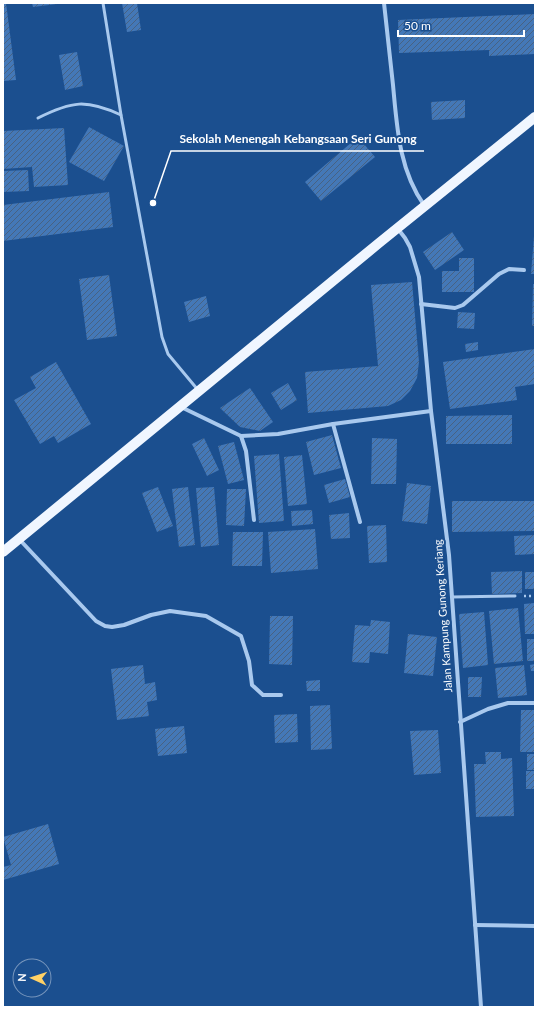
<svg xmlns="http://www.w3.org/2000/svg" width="538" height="1010" font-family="Lato,sans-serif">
	<defs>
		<pattern id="building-hatch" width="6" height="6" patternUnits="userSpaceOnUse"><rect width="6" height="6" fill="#4478b7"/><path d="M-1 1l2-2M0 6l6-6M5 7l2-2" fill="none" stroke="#486282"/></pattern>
	</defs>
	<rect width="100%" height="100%" fill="#1b4f8f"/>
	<!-- building -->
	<g fill="url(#building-hatch)">
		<polygon points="3,3 6,3 16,80 3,81"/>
		<polygon points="32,3 57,3 57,4 33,7"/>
		<polygon points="122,3 137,3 141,30 127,32"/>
		<polygon points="535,14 535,54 489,56 489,50 399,53 398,20"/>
		<polygon points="77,52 83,86 65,90 59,55"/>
		<polygon points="465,100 465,118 432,120 431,102"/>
		<polygon points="89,127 124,146 104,181 69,162"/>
		<polygon points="64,128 68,185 34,187 32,167 3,169 3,131"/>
		<polygon points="358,137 375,157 321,201 305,182"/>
		<polygon points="28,170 29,191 3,192 3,171"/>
		<polygon points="109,192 113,227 3,241 3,205"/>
		<polygon points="452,232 464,250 435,270 423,252"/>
		<polygon points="534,236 535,236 535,274 531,274"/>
		<polygon points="459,258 474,258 474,292 442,292 442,271 459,271"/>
		<polygon points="109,275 117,336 87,340 79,279"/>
		<polygon points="412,282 419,362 417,378 410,391 401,400 388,406 308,413 305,372 378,366 371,285"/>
		<polygon points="533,284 535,284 535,326 532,326"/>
		<polygon points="206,296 210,316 189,322 184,302"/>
		<polygon points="458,312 475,313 474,329 457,328"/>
		<polygon points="478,342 478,350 466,352 465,344"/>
		<polygon points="535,349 535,384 515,387 517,400 450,409 443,362"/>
		<polygon points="56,362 91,424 58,443 54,436 40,444 14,400 36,388 30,377"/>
		<polygon points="288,383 297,400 281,410 271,393"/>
		<polygon points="250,388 273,422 260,431 240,427 220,408"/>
		<polygon points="512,415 512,444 446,444 446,416"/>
		<polygon points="332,435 341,468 314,475 306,442"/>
		<polygon points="204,438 219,470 207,476 192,444"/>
		<polygon points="372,438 397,439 396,484 371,484"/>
		<polygon points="234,442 244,480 228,484 218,446"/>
		<polygon points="279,454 284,521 259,523 254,456"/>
		<polygon points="302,455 307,504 288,506 284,457"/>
		<polygon points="345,479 350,497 329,503 324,485"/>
		<polygon points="407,483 431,486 427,524 402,521"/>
		<polygon points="158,487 173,526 157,532 142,493"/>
		<polygon points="188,487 195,545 179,547 172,489"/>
		<polygon points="214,487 219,545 201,547 196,488"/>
		<polygon points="227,489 246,489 244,526 226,525"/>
		<polygon points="452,501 535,501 535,531 452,532"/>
		<polygon points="312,510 313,524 292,526 291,511"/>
		<polygon points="349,513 350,538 331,539 329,515"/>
		<polygon points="386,525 387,562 369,563 367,526"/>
		<polygon points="315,529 318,569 271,573 268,532"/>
		<polygon points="233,532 263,532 262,566 232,566"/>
		<polygon points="535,535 535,554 515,555 514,536"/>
		<polygon points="522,571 522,593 492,594 491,572"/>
		<rect x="525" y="572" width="10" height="17"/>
		<polygon points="534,603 535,634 525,634 524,604"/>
		<polygon points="518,608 523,661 494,664 489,611"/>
		<polygon points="484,612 488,665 463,668 459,614"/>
		<polygon points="270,616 293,616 292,665 269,664"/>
		<polygon points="371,620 390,622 388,654 370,652 369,663 352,662 355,625 370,626"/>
		<polygon points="408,634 437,637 433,676 404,673"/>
		<rect x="527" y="639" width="8" height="22"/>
		<polygon points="535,664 535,671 531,671 530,665"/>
		<polygon points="143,665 145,684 155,682 157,700 147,702 149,716 117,720 111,669"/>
		<polygon points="524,665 527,695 498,698 495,668"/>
		<polygon points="468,677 482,677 481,697 468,697"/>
		<polygon points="320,680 320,691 307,691 306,681"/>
		<polygon points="330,705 332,749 311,750 310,706"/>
		<polygon points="521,710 535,710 535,752 520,752"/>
		<polygon points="297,714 298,742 275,743 274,715"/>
		<polygon points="184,726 187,753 158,756 155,729"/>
		<polygon points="438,730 441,773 414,775 410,731"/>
		<polygon points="485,752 501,752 501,759 512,758 514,816 476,817 474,764 486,764"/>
		<rect x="527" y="754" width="8" height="16"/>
		<rect x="526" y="771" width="9" height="18"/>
		<polygon points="48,824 59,864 3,880 3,867 11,865 3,837"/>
	</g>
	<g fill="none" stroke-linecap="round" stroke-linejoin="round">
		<!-- path -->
		<polyline stroke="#a9c9ee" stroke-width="2.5" stroke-dasharray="2 3" stroke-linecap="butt" points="524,596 535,596"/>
		<!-- service -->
		<g stroke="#a9c9ee" stroke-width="3">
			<polyline points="103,3 121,115 162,337 168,354 198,390"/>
			<path d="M38 118C72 101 86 99 121 115"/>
			<polyline points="452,597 515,596"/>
		</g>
		<!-- minor -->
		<g stroke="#a9c9ee" stroke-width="4">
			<path d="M384 3C387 30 390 58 393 85 397 127 399 170 424 205"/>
			<polyline points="398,229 405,238 410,247 419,277 431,411 449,555 481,1007"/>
			<polyline points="421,304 455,308 463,305 499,274 509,269 524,270"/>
			<polyline points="181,407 241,436 246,451 254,520"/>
			<polyline points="333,424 360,522"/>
			<polyline points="241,436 278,434 333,424 431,411"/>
			<polyline points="19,539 96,621 105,626 112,627 124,625 151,615 170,611 206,616 241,636 249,661 252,685 263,695 281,695"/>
			<polyline points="460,722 488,709 508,703 535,703"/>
			<polyline points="475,925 535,926"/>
		</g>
		<!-- primary -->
		<polyline stroke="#f0f6ff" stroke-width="10" points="3,552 379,243 535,117"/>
	</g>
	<g text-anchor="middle" stroke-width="4" stroke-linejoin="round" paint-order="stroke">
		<!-- street labels -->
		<g font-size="11" fill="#fff" stroke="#1b4f8f">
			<text transform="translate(443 616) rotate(-94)" y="4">Jalan Kampung Gunong Keriang</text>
		</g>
	</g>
	<!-- callouts -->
	<path fill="none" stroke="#fff" stroke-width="1.5" d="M153 203L171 151H424"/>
	<circle fill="#fff" stroke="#1b4f8f" stroke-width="1.5" cx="153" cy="203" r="4"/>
	<g font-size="12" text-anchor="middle" font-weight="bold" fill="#fff" stroke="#1b4f8f" stroke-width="4" stroke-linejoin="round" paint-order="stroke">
		<text x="298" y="143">Sekolah Menengah Kebangsaan Seri Gunong</text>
	</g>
	<!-- border -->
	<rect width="538" height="1010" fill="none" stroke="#ffffff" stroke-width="8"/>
	<!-- north arrow -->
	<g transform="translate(32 978) rotate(273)"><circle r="19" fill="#1b4f8f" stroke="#7695bc"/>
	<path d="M0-3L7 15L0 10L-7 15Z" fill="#ffd166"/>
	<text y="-6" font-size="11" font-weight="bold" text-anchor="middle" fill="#ffffff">N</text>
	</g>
	<!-- scale -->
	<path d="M398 30v6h126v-6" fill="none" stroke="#ffffff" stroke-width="2"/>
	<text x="404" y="30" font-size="12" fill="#ffffff" stroke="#1b4f8f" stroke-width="3" paint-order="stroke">50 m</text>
</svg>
